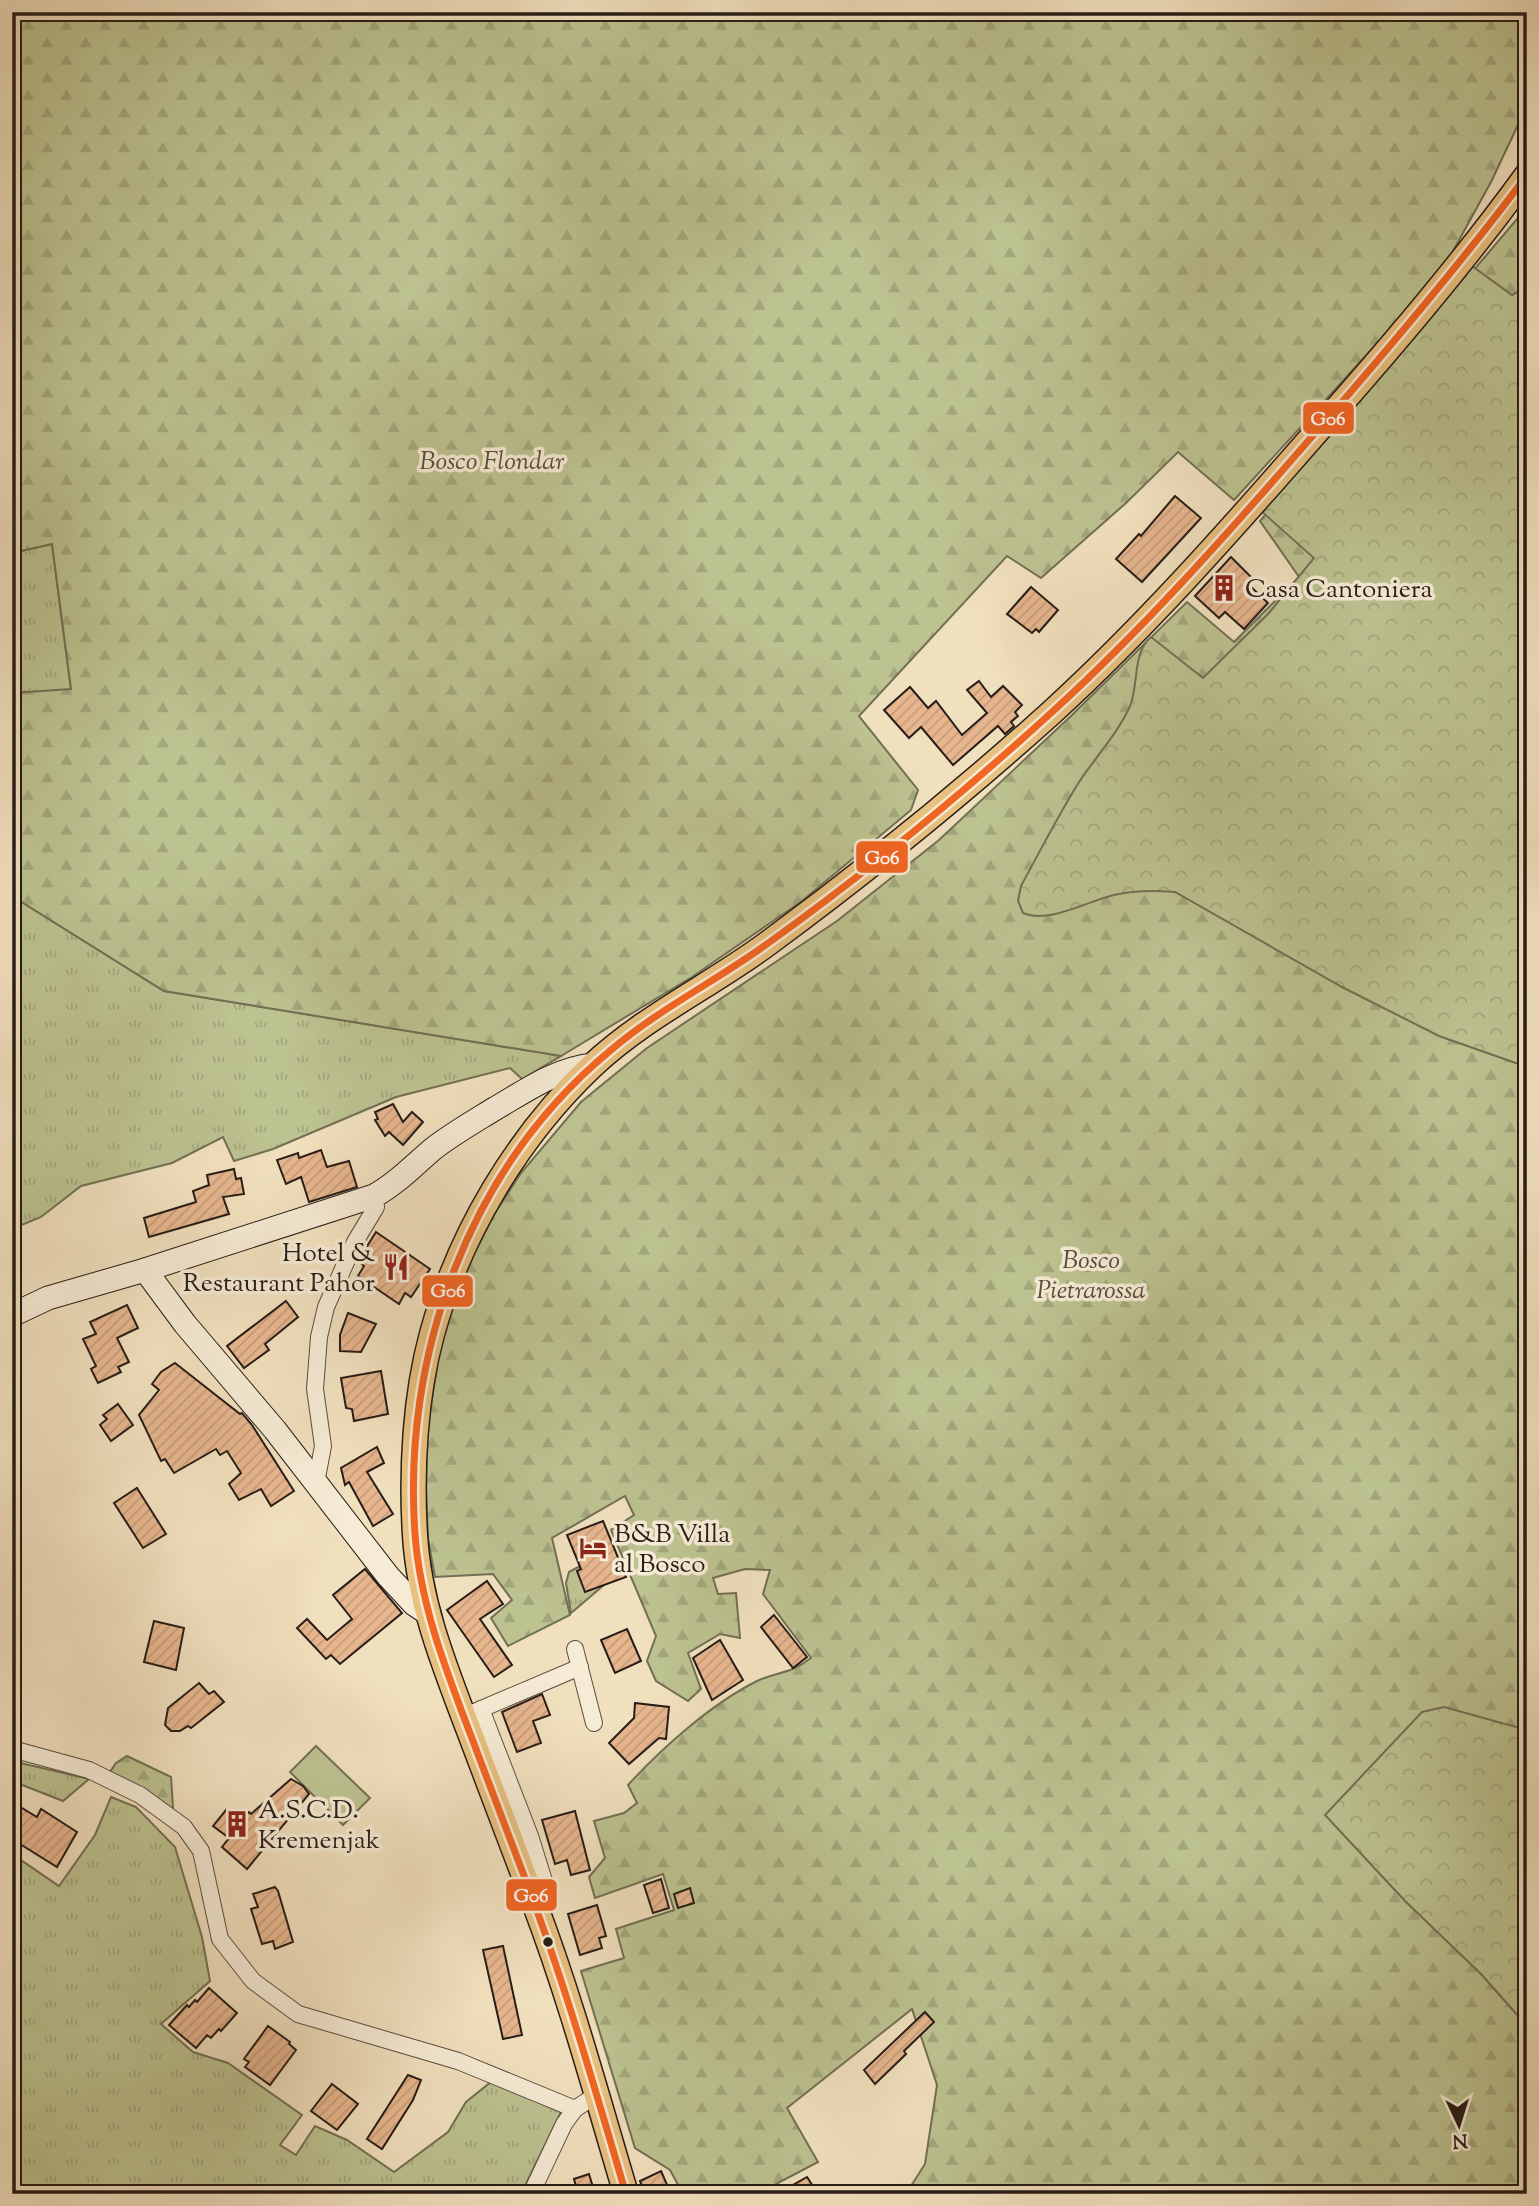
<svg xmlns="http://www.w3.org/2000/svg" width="1539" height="2206" font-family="'Sorts Mill Goudy',serif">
	<defs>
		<pattern id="grass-tufts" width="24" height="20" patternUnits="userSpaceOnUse" patternTransform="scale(1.75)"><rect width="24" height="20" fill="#bcc290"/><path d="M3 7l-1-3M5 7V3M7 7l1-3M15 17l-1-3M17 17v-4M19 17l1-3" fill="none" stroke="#a2a67b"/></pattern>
		<pattern id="forest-firs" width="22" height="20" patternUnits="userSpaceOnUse" patternTransform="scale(1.75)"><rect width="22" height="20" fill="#bcc290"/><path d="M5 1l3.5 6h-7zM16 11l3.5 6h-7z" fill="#a2a67b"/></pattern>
		<pattern id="park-crowns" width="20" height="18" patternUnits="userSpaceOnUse" patternTransform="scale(1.75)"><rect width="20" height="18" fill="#bcc290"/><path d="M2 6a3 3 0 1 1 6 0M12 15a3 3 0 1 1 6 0" fill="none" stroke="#a2a67b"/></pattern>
		<pattern id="building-hatch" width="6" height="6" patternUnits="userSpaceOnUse" patternTransform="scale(1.75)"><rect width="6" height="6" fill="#e7b68e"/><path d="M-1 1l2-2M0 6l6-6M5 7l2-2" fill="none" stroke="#c69c7a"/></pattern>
	</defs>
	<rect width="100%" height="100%" fill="#f1e0be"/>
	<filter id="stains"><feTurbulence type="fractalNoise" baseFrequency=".00286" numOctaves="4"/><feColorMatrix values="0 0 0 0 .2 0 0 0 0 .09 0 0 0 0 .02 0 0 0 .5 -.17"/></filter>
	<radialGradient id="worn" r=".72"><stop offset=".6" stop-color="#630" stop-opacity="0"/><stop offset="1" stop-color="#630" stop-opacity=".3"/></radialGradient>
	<!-- grass -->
	<g fill="url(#grass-tufts)" stroke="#726f54" stroke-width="2">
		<polygon points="52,544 71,690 12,693 12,553"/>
		<polygon points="12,896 164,991 561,1056 522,1079 510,1068 396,1097 273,1149 234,1161 223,1137 172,1163 81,1186 41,1217 12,1229"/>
		<polygon points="580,1566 581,1569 605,1584 571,1613 566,1583 569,1572"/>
		<polygon points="12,1761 89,1779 63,1801 12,1781"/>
		<polygon points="111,1797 136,1807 175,1847 202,1937 210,1981 161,2024 193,2052 228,2063 302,2115 280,2145 296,2155 315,2126 347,2140 394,2172 448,2132 466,2102 491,2082 561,2112 521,2194 12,2194 12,1854 59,1886 95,1835"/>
	</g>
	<!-- forest -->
	<g fill="url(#forest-firs)" stroke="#726f54" stroke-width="2">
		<polygon points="12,12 1527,12 1527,106 1491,182 1447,262 1383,337 1234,500 1178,452 1126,503 1041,578 1007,556 859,716 918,790 911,810 802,901 692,977 561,1056 164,991 12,896 12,693 71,689 52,544 12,553"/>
		<path d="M1527 203V2194H906L925 2164 937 2085 912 2009 787 2108 818 2162 757 2194H683L670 2170 635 2148 581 1971 624 1958 616 1929 674 1910 663 1874 595 1898 589 1877 605 1858 594 1821 624 1813 637 1803 628 1785C662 1748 711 1704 757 1681 778 1671 789 1675 811 1658L763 1594 770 1570 745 1569 713 1578 718 1594 736 1593 740 1638 720 1634 688 1653 701 1689 688 1701 656 1681 647 1661 656 1636 611 1530 634 1515 625 1496 552 1538 570 1615 508 1646 491 1618 512 1600 493 1574 435 1577 428 1539 426 1488 427 1430 440 1348 460 1281 495 1213 521 1173 581 1102 647 1048 837 921 939 840 1072 715 1187 602 1234 642 1299 577 1260 521 1518 218Z"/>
		<polygon points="127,1756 171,1777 173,1808 163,1810 108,1775 116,1763"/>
	</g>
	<!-- park -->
	<g fill="url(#park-crowns)" stroke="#726f54" stroke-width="2">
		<path d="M1472 266 1512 295 1527 287V1067L1439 1036 1342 987 1175 892C1153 890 1135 890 1114 895 1088 901 1049 924 1023 913L1018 901 1021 886C1040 851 1058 816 1079 782 1095 758 1118 733 1130 706 1139 684 1132 653 1151 637L1203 678 1268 614 1314 558 1261 511Z"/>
		<polygon points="1444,1707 1527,1730 1527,2026 1481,1974 1405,1901 1325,1815 1422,1712"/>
	</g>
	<!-- garden -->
	<polygon fill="#bcc290" stroke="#726f54" stroke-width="2" points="316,1746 370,1798 343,1825 290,1772"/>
	<!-- building -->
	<g fill="url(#building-hatch)" stroke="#271c17" stroke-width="2">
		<polygon points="1175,496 1201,518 1142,582 1116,559 1139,534 1141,536"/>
		<polygon points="1231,557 1254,580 1249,585 1268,603 1244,629 1225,612 1219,618 1195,596"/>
		<polygon points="1031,587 1058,610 1039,632 1036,629 1032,633 1007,614"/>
		<polygon points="979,681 991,697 1003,686 1022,705 1015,712 1018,716 1011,722 1014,726 1005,734 998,726 953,765 921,727 909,738 884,710 910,687 928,708 936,701 962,735 987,713 967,690"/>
		<polygon points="393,1104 403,1122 412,1112 423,1122 403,1145 389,1132 385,1136 375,1120 378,1119 375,1112"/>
		<polygon points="321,1150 327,1167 349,1161 357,1187 309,1202 301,1177 286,1184 277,1160 298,1153 299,1158"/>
		<polygon points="234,1169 236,1179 241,1178 244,1194 223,1197 229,1214 149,1237 144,1218 196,1202 193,1191 209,1185 207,1175"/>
		<polygon points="376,1232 430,1269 411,1297 405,1293 399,1304 358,1276 364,1266 358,1261"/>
		<polygon points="286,1301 298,1317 265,1344 269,1350 244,1368 227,1346"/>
		<polygon points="127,1305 138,1328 117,1338 129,1362 118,1367 121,1372 98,1383 91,1369 96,1366 83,1339 96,1334 90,1322"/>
		<polygon points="348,1313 376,1324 361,1352 340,1351 340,1335"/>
		<polygon points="175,1363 240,1414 242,1413 252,1425 294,1491 271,1506 261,1489 239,1500 229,1484 241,1473 227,1451 220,1455 216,1449 174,1473 165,1459 161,1461 139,1415 159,1390 152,1384 161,1372"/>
		<polygon points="381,1371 388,1414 354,1421 352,1409 346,1408 341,1378"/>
		<polygon points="118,1404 133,1425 111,1441 100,1425 107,1419 103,1415"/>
		<polygon points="377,1447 384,1463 367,1472 393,1514 373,1526 349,1482 345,1485 341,1468"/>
		<polygon points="137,1488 166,1534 143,1548 114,1503"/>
		<polygon points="603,1521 626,1577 585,1592 577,1571 581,1569 567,1535"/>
		<polygon points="365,1569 402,1613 340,1664 331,1655 326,1659 297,1628 307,1619 327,1640 352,1619 333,1595"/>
		<polygon points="487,1581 503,1604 480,1619 512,1665 494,1677 447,1610"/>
		<polygon points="774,1615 807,1657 793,1668 761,1627"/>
		<polygon points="154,1621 184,1628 176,1670 144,1662"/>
		<polygon points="627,1629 641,1661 615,1673 601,1640"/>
		<polygon points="720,1640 743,1680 712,1700 693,1658"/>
		<polygon points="199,1683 209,1694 214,1691 224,1702 191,1728 188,1726 180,1731 171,1731 165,1725 168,1708"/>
		<polygon points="542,1694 550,1715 533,1721 541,1743 517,1752 502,1712"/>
		<polygon points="635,1703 669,1707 666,1739 659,1738 629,1764 609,1743 634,1718"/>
		<polygon points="291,1779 303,1786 309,1794 247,1869 222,1847 229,1838 213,1826 226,1810 240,1822 249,1812 251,1814"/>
		<polygon points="12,1802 37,1817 41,1809 77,1832 57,1867 12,1839"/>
		<polygon points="575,1811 590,1870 571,1875 567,1860 555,1864 542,1820"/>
		<polygon points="661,1879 669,1908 653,1913 644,1885"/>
		<polygon points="275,1887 278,1891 293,1942 275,1949 273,1941 262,1944 251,1909 258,1907 253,1894"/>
		<polygon points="690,1888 694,1903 678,1908 674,1894"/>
		<polygon points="597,1905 606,1936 599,1938 602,1948 580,1955 568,1914"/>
		<polygon points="503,1946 522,2035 503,2039 483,1950"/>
		<polygon points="209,1988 237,2013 221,2031 219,2029 211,2038 207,2035 196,2048 169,2025 187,2005 189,2007 195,2000 197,2002"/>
		<polygon points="925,2012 934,2022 904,2051 906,2054 875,2084 864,2070"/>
		<polygon points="268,2026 290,2042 289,2044 296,2050 270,2085 245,2067 249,2062 244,2059"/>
		<polygon points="408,2075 421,2080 413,2100 382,2149 367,2139"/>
		<polygon points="332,2084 358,2104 337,2130 311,2111"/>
		<polygon points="661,2171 671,2194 645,2194 640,2181"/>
		<polygon points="589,2174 595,2194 578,2194 574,2179"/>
		<polygon points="807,2177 818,2194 777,2194"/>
	</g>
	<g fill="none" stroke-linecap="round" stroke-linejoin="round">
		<defs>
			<g id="street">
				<polyline points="316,1483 323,1446 315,1389 319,1337 326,1307 355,1242 376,1207 374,1196"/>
				<polyline points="575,1649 594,1723"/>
				<polyline points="481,1709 530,1836 545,1884 541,1912"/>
				<polyline points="472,1713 580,1667"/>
				<polyline points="12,1749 89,1770 140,1795 184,1827 201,1851 220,1939 253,1981 298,2014 458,2061 575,2109"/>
				<polyline points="531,2194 564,2124 575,2109 596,2095"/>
			</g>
			<g id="secondary">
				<polyline points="145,1270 185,1324 275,1430 388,1576 414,1604 426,1612"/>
				<path d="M12 1315 48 1298 145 1270 374 1196C396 1184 413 1166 433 1149 452 1134 475 1121 496 1108 527 1090 556 1069 593 1065"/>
			</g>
			<path id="primary" d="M626 2194C597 2097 571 2000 535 1905 513 1846 490 1787 468 1728 444 1665 419 1603 415 1535 411 1470 415 1396 432 1334 459 1235 517 1137 592 1066 644 1017 710 986 767 944 866 871 960 795 1051 713 1144 628 1228 533 1311 438 1386 353 1460 267 1527 175"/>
		</defs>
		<!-- street casing -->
		<use href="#street" stroke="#5a4d41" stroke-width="18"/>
		<!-- secondary casing -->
		<use href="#secondary" stroke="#271c17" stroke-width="25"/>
		<!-- primary casing -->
		<use href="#primary" stroke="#271c17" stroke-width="27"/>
		<!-- street -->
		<use href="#street" stroke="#f6ebd5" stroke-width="16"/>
		<!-- secondary -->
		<use href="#secondary" stroke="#f6ebd5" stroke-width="23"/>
		<!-- primary -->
		<use href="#primary" stroke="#e8c07f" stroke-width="24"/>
		<defs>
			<path id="bus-1" d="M626 2194C595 2089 565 1984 526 1881 507 1830 487 1779 468 1728 444 1665 420 1602 415 1534 402 1354 469 1167 611 1050 659 1009 716 981 767 944 866 873 961 795 1051 713 1141 631 1222 540 1302 448 1380 359 1456 270 1527 175"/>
		</defs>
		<!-- bus-1 casing -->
		<use href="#bus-1" stroke="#f6ebd5" stroke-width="12"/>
		<!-- bus-1 -->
		<use href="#bus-1" stroke="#f26522" stroke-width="7"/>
	</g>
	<!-- icons -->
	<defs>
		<symbol id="building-bare" viewBox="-9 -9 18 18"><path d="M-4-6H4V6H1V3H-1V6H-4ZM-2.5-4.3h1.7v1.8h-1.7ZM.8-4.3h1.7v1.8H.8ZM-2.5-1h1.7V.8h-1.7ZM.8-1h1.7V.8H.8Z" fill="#8f2418" stroke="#f6ebd5" stroke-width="2.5" paint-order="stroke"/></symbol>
		<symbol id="restaurant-bare" viewBox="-9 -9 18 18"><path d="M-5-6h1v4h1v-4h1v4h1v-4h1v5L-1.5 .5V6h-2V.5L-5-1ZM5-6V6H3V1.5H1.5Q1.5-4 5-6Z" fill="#8f2418" stroke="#f6ebd5" stroke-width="2.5" paint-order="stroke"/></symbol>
		<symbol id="hotel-bare" viewBox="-9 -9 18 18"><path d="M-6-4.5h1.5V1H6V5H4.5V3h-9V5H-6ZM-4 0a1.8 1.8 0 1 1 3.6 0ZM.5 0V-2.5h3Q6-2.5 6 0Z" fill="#8f2418" stroke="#f6ebd5" stroke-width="2.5" paint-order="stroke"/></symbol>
	</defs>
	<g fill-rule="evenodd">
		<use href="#building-bare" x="1205" y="569" width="38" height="38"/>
		<use href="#restaurant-bare" x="377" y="1248" width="38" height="38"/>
		<use href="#hotel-bare" x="574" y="1529" width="38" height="38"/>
		<use href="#building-bare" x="218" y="1805" width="38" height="38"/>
	</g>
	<!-- markers -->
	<circle fill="#271c17" stroke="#f6ebd5" stroke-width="2.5" cx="548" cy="1942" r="6"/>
	<g text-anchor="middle" stroke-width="7" stroke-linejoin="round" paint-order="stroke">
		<!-- park labels -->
		<g font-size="26" font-style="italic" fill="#544e3b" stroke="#f6ebd5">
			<text x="492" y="469">Bosco Flondar</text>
			<text x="1091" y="1268">Bosco<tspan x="1091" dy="30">Pietrarossa</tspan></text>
		</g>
		<!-- poi labels -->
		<g font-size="26" fill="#271c17" stroke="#f6ebd5" text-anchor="start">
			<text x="1245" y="597">Casa Cantoniera</text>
			<text x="375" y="1261" text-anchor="end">Hotel &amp;<tspan x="375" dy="30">Restaurant Pahor</tspan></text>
			<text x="614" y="1542">B&amp;B Villa<tspan x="614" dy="30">al Bosco</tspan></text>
			<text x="258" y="1818">A.S.C.D.<tspan x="258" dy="30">Kremenjak</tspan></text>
		</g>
	</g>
	<g stroke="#f6ebd5" stroke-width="2.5">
		<rect x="1302" y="401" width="53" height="34" rx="7" fill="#f26522"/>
		<rect x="855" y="840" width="54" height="34" rx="7" fill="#f26522"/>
		<rect x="421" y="1274" width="53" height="34" rx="7" fill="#f26522"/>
		<rect x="505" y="1878" width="53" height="34" rx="7" fill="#f26522"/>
	</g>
	<g font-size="19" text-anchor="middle" font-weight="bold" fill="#fff">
		<text x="1328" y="425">G06</text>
		<text x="882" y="864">G06</text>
		<text x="448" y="1297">G06</text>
		<text x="531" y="1902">G06</text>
	</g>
	<!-- margin -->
	<rect width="1539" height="2206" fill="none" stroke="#f1e0be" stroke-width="42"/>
	<rect x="14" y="14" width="1511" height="2178" fill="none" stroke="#271c17" stroke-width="3.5"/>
	<rect x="21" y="21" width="1497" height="2164" fill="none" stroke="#271c17" stroke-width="2"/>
	<!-- north arrow -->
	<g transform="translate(1459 2125) rotate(176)" stroke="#f6ebd5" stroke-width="5" paint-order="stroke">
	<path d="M0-5L12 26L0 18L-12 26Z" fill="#271c17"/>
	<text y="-10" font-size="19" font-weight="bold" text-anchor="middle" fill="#271c17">N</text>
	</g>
	<rect width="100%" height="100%" filter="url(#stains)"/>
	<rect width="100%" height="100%" fill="url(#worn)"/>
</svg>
